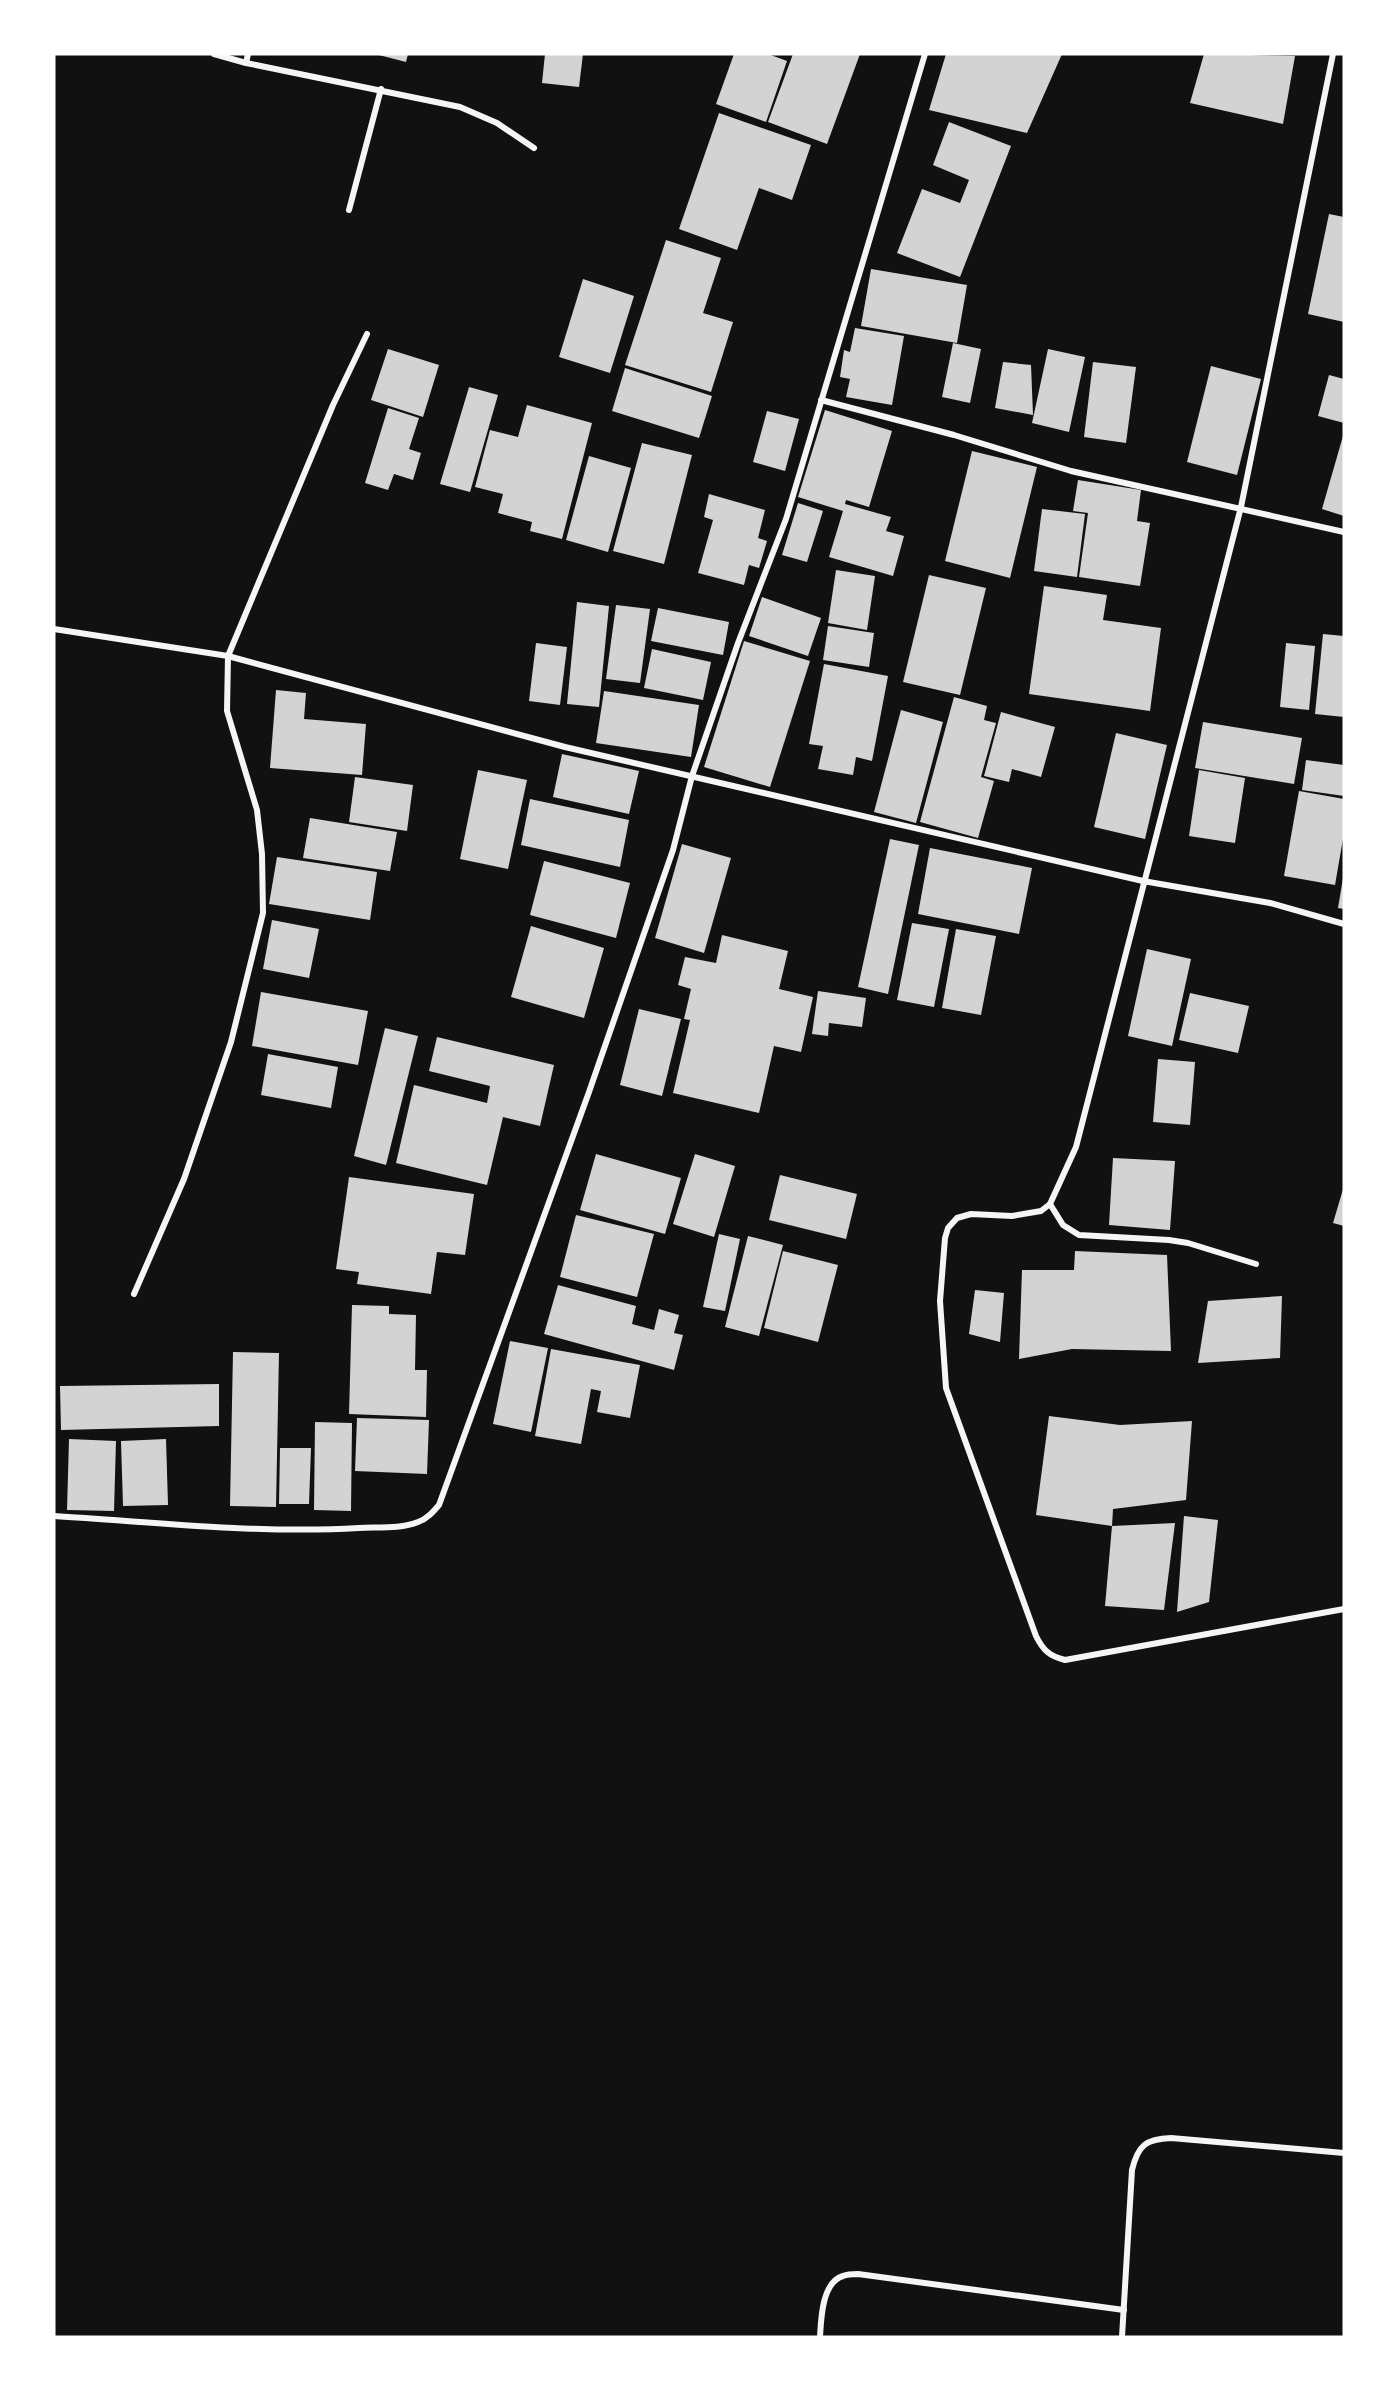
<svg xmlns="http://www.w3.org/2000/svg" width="1398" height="2391" font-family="Merriweather,serif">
	<rect width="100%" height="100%" fill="#111"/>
	<!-- building -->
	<g fill="#d3d3d3">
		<polygon points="375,54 408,54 406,62"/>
		<polygon points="545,54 583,54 579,87 542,83"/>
		<polygon points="734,54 768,54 787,61 766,122 716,104"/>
		<polygon points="793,54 860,54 827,144 768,122"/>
		<polygon points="946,54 1062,54 1027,133 929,110"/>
		<polygon points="1204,54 1295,56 1283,124 1190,103"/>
		<polygon points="719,113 811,145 792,200 759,188 737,250 679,229"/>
		<polygon points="949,122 1011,146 960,277 897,253 922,189 960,203 969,180 933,165"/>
		<polygon points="1329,214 1344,217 1344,322 1308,314"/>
		<polygon points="666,240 721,258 703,313 733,322 711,392 625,365"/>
		<polygon points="871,269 967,285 957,343 861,326"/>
		<polygon points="583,279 634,296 610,373 559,357"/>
		<polygon points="855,328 904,336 892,405 846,397 850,379 840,377 844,350 850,352"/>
		<polygon points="953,343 981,349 970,403 942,397"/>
		<polygon points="388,349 439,365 423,417 371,400"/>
		<polygon points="1048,349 1085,357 1069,432 1032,423"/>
		<polygon points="1003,362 1031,365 1033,415 995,408"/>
		<polygon points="1093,362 1136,367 1126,443 1084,437"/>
		<polygon points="1211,366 1261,379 1237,475 1187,462"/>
		<polygon points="625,368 712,396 699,438 612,411"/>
		<polygon points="1329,375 1344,379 1344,423 1318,416"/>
		<polygon points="469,387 498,395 470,492 440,484"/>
		<polygon points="527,405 592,423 562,539 530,531 532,522 498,513 503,494 475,487 490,430 518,437"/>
		<polygon points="388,408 419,418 409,449 421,453 413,480 394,474 388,490 365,483"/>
		<polygon points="825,410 892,431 869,507 846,500 845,504 891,517 886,531 904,536 893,576 829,557 843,511 798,497"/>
		<polygon points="767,411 799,419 785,471 753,462"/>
		<polygon points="1343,436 1344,436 1344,516 1322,509"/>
		<polygon points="642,443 692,455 664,564 613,551"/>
		<polygon points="972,451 1037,467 1010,578 945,561"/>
		<polygon points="589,456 631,468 608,552 566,540"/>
		<polygon points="1078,480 1141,490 1137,521 1150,523 1140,586 1079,577 1088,513 1073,511"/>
		<polygon points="709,494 765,510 758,538 767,541 759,568 749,565 744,585 698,573 713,520 704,517"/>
		<polygon points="798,503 823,511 807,562 782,555"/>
		<polygon points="1042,509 1085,514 1077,577 1034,571"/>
		<polygon points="836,570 875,576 867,630 828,623"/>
		<polygon points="929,575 986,588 960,695 903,682"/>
		<polygon points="1044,586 1107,595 1103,620 1161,628 1150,711 1029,694"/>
		<polygon points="762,597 821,618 808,656 749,636"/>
		<polygon points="577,602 609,606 599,707 567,704"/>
		<polygon points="616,605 650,609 640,683 606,679"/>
		<polygon points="658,608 729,622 723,655 651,641"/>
		<polygon points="828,626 874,633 869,667 823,660"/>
		<polygon points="1323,634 1344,636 1344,717 1315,714"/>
		<polygon points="744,641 810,661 770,787 704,767"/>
		<polygon points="536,643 567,647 560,705 529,701"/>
		<polygon points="1286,643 1315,646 1309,710 1280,707"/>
		<polygon points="652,649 711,662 703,700 644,688"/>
		<polygon points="824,664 888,676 872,761 856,757 853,775 818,769 823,746 809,744"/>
		<polygon points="276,690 306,693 304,719 366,724 362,775 270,768"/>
		<polygon points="604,691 699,705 691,757 596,743"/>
		<polygon points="954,697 987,706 984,720 996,723 981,777 994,781 978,838 920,822"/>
		<polygon points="901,710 943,722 916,823 874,812"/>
		<polygon points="1001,712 1055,727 1041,777 1012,769 1009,782 984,776"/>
		<polygon points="1203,722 1302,738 1294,784 1195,768"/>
		<polygon points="1116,733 1167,745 1145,839 1094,827"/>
		<polygon points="562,754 639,771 629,814 553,797"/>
		<polygon points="1306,760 1344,765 1344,796 1302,790"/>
		<polygon points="478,770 527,780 508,869 460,859"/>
		<polygon points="1199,770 1245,778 1235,843 1189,836"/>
		<polygon points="355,777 413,785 407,831 349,822"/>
		<polygon points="1299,791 1344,799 1344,833 1335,885 1284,876"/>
		<polygon points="530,799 629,820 620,867 521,845"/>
		<polygon points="310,818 397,832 390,871 303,858"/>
		<polygon points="890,839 919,845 888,994 858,987"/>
		<polygon points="682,844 731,858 704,953 655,938"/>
		<polygon points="930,848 1032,868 1019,934 918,914"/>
		<polygon points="277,857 377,872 370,920 269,904"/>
		<polygon points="544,861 630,883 616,938 530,915"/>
		<polygon points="1343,878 1344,878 1344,909 1338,908"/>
		<polygon points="272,920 319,929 309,978 263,969"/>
		<polygon points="912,923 949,929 934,1007 897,1000"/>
		<polygon points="531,926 604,948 584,1018 511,997"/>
		<polygon points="956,929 996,936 981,1015 942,1008"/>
		<polygon points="722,935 788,951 779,989 813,997 801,1052 774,1046 759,1113 673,1093 690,1020 684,1019 691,989 678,985 685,957 716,963"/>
		<polygon points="1147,949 1191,959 1172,1046 1128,1036"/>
		<polygon points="818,991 866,998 862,1027 829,1023 828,1036 812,1034"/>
		<polygon points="261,992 368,1011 358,1065 252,1046"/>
		<polygon points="1190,993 1249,1006 1238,1053 1179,1040"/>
		<polygon points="639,1009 681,1019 662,1096 620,1085"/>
		<polygon points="385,1028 418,1036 386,1165 354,1156"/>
		<polygon points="437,1037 554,1065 540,1126 503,1117 487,1185 396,1163 414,1085 487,1103 490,1086 429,1071"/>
		<polygon points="268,1054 338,1067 331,1108 261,1095"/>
		<polygon points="1158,1059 1195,1062 1190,1125 1153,1122"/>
		<polygon points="596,1154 681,1178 665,1234 580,1210"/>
		<polygon points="695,1154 735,1166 714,1237 673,1224"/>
		<polygon points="1113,1158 1175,1161 1170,1230 1109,1225"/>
		<polygon points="780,1175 857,1194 846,1239 769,1220"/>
		<polygon points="349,1177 474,1194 465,1255 437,1252 431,1294 357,1284 359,1272 336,1269"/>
		<polygon points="1344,1186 1344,1226 1333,1223"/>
		<polygon points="576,1215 654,1234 637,1297 560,1277"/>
		<polygon points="719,1234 740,1239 725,1311 703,1307"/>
		<polygon points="748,1236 783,1245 759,1336 725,1327"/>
		<polygon points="783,1251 838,1265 818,1342 764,1328"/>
		<polygon points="1075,1251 1167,1255 1171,1351 1072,1349 1019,1359 1022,1270 1074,1270"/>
		<polygon points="558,1285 636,1306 632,1324 654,1330 659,1309 679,1315 674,1333 683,1335 674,1370 544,1334"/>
		<polygon points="975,1290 1004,1293 1000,1342 969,1334"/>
		<polygon points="1282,1296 1280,1358 1198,1363 1208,1301"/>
		<polygon points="352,1305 389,1306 389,1314 416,1315 415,1370 427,1370 426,1417 349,1414"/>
		<polygon points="510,1341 548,1348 531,1432 493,1424"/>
		<polygon points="551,1349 640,1365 630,1418 597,1412 601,1391 591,1389 581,1444 535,1436"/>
		<polygon points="233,1352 279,1353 276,1507 230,1506"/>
		<polygon points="219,1384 219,1426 61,1430 60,1386"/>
		<polygon points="1049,1416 1120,1425 1192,1421 1186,1500 1113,1509 1112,1526 1036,1515"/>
		<polygon points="357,1418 429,1420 427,1474 355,1471"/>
		<polygon points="315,1422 352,1423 351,1511 314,1510"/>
		<polygon points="69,1439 116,1441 114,1511 67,1510"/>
		<polygon points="166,1439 168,1505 123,1506 121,1441"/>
		<polygon points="280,1448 311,1448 309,1504 279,1504"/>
		<polygon points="1184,1516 1218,1520 1209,1602 1177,1612"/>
		<polygon points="1175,1523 1164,1610 1105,1606 1112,1526"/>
	</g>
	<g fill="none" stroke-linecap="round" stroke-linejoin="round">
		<!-- minor -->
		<g stroke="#f5f5f5" stroke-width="6">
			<polyline points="214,54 246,63 248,54"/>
			<path d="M1333 54 1241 507 1076 1147 1050 1204 1041 1211 1012 1216 971 1214 957 1218 948 1228 945 1238 940 1301 946 1388 1036 1636C1043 1650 1049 1656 1065 1660L1344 1609"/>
			<polyline points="246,63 460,107 497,123 534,148"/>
			<polyline points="349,210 381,89"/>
			<polyline points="821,400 954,435 1071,471 1344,532"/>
			<polyline points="54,629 228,656 565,747 1143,881 1270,903 1344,924"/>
			<polyline points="1050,1204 1063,1225 1079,1235 1169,1240 1188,1243 1256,1264"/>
			<polyline points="134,1294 184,1179 231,1042 263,913 262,854 257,810 227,711 228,656 333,405 367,334"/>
			<path d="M54 1516C155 1522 258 1534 359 1528 378 1527 401 1529 418 1522 427 1519 433 1512 439 1505L589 1092 673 850 692 776 738 643 786 519 925 54"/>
			<path d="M820 2337C821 2319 822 2282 843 2276 848 2274 853 2274 858 2274L1124 2310"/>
			<path d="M1122 2337 1132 2170C1138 2145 1146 2139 1171 2138L1344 2153"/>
		</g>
	</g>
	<!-- border -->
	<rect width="1398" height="2391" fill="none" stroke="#ffffff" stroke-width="111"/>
</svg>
